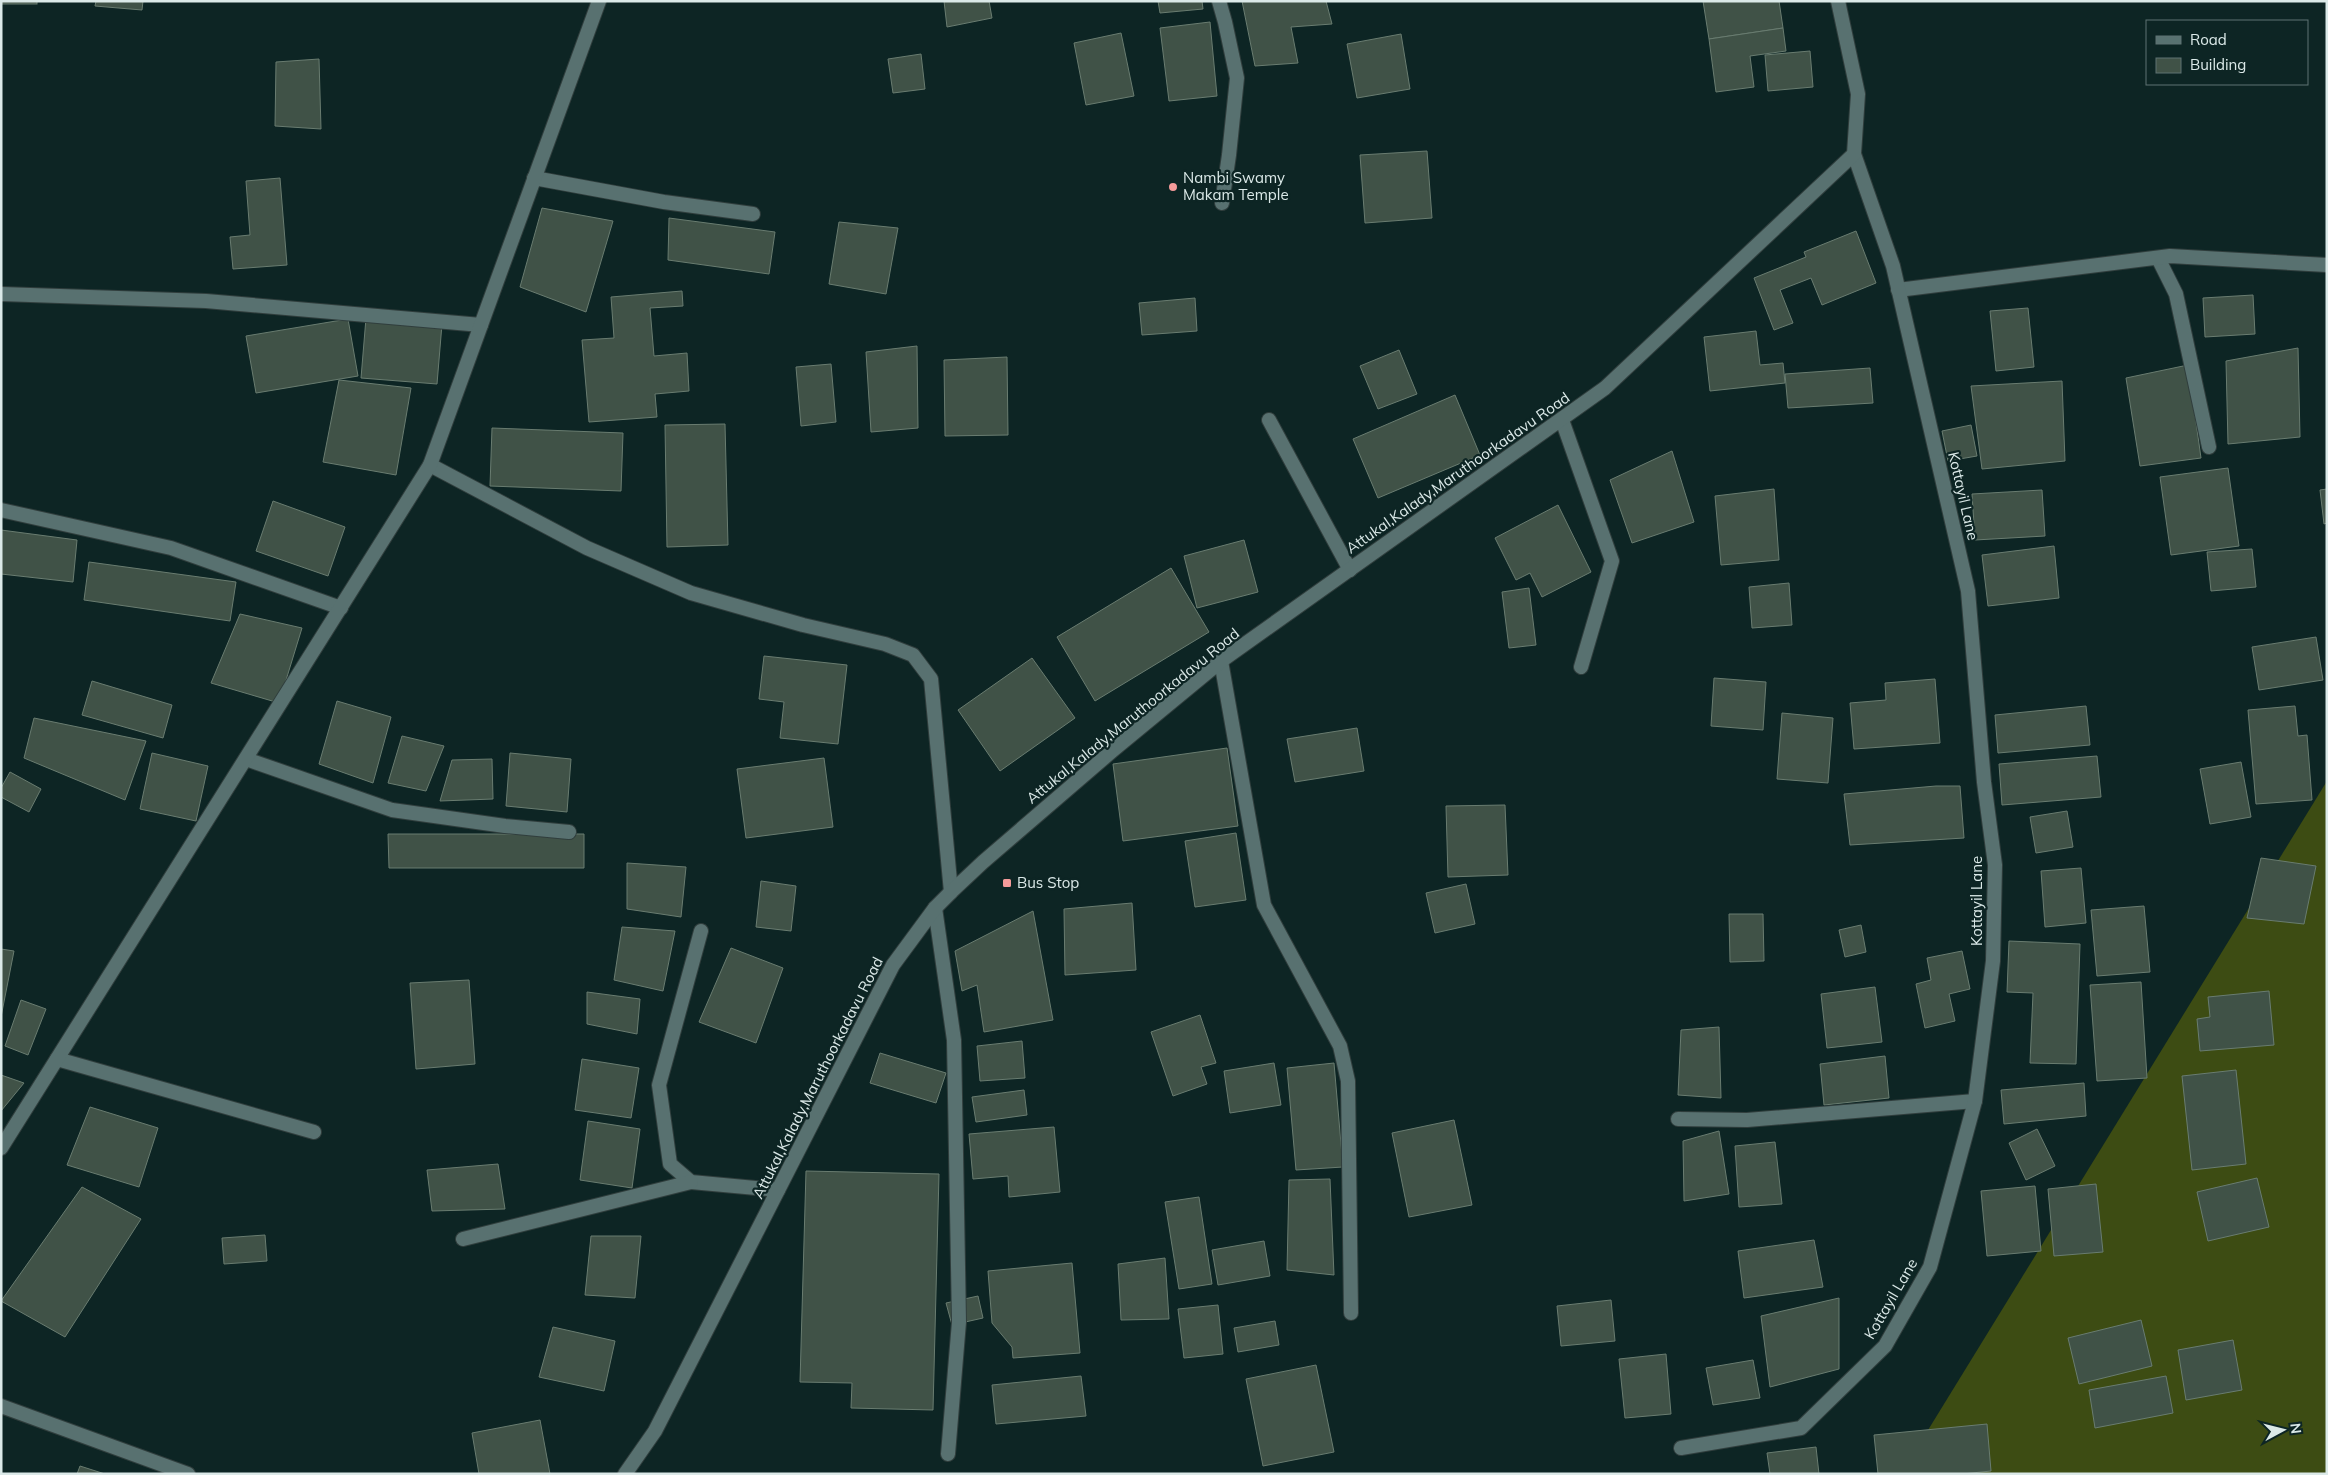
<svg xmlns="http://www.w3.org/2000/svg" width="2328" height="1475" font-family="Mulish,sans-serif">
	<rect width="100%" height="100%" fill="#0d2524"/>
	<!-- forest -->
	<polygon fill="#3d4c13" points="2327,781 2327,1474 1901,1474"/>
	<!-- building -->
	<g fill="#405247" stroke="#697c70">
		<rect x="1" y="1" width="36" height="3"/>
		<polygon points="96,1 143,1 142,10 95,6"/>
		<polygon points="944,1 989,1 992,18 947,27"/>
		<polygon points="1158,1 1202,1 1203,9 1160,13"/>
		<polygon points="1242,1 1326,1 1332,24 1291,27 1298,63 1255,66"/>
		<polygon points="1703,1 1779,1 1783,28 1709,39"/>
		<polygon points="1210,22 1217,96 1169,101 1160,28"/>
		<polygon points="1783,28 1786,51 1750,56 1754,87 1716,92 1709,39"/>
		<polygon points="1121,33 1134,96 1086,105 1074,43"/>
		<polygon points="1401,34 1410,89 1357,98 1347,44"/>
		<polygon points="1810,51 1813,87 1768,91 1765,55"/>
		<polygon points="921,54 925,89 893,93 888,59"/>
		<polygon points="319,59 321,129 275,126 276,62"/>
		<polygon points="1427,151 1432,218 1365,223 1360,155"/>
		<polygon points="280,178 287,265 233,269 230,237 250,235 246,181"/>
		<polygon points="542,208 613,221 586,312 520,287"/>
		<polygon points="669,218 775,232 769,274 668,260"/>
		<polygon points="839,222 898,228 886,294 829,284"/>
		<polygon points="1856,231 1876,283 1822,305 1811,278 1780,290 1793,323 1774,330 1754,278 1806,257 1804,252"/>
		<polygon points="682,291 683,306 650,308 654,356 687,353 689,391 655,394 657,417 589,422 582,340 614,338 611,297"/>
		<polygon points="2253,295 2255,334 2205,337 2203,298"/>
		<polygon points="1195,298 1197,331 1142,335 1139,303"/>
		<polygon points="2028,308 2034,367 1996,371 1990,311"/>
		<polygon points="366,318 442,324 437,384 361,378"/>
		<polygon points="348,319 358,376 256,393 246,336"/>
		<polygon points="1756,331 1760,365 1783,363 1785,383 1710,391 1704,337"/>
		<polygon points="917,346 918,428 871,432 866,352"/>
		<polygon points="2298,348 2300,437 2228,444 2226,361"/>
		<polygon points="1399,350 1417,394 1378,409 1360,366"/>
		<polygon points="1007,357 1008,435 945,436 944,360"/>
		<polygon points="831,364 836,422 801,426 796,367"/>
		<polygon points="2188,365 2201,458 2140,466 2126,378"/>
		<polygon points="1870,368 1873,403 1788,408 1785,374"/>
		<polygon points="339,380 411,388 396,475 323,462"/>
		<polygon points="2062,381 2065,461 1982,469 1971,386"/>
		<polygon points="1455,395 1480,455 1378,498 1353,439"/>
		<polygon points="725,424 728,545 667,547 665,425"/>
		<polygon points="1971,425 1977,456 1948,461 1942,431"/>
		<polygon points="492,428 623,433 621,491 490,486"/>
		<polygon points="1672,451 1694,522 1632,543 1610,480"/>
		<polygon points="2228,468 2239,546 2171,555 2160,477"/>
		<polygon points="1774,489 1779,560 1721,565 1715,496"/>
		<polygon points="2327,489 2327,523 2324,524 2320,490"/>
		<polygon points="2042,490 2045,536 1975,540 1972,494"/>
		<polygon points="273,501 345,527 328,576 256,551"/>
		<polygon points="1558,505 1591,572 1542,597 1530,573 1516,580 1495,538"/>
		<polygon points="1,530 77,540 73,582 1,574"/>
		<polygon points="1244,540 1258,592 1197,608 1184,556"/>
		<polygon points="2054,546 2059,598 1988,606 1982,555"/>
		<polygon points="2252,549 2256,587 2211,591 2207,552"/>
		<polygon points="89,562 236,582 230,621 84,600"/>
		<polygon points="1171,568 1209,632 1095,701 1057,637"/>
		<polygon points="1789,583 1792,625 1752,628 1749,587"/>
		<polygon points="1529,588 1536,645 1509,648 1502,592"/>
		<polygon points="240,614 302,628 279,703 211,683"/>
		<polygon points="2316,637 2323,680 2259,690 2252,647"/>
		<polygon points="764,656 847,665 838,744 780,738 784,702 759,699"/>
		<polygon points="1032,658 1075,718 1000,771 958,710"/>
		<polygon points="1714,678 1766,682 1763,730 1711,726"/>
		<polygon points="1935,679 1940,743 1854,749 1850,703 1886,700 1885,683"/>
		<polygon points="92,681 172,705 163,738 82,715"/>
		<polygon points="337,701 391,717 373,783 319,764"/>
		<polygon points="2086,706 2090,745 1998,753 1995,715"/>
		<polygon points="2295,706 2298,736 2307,735 2312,800 2256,804 2248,710"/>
		<polygon points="1782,713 1833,718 1828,783 1777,779"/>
		<polygon points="34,718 146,741 125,800 24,758"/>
		<polygon points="1357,728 1364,771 1295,782 1287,739"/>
		<polygon points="402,736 444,746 426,791 388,783"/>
		<polygon points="1227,748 1238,826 1123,841 1113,764"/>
		<polygon points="152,753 208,766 196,821 140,809"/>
		<polygon points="510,753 571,759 567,812 506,806"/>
		<polygon points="2097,756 2101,797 2002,805 1999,764"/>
		<polygon points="824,758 833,827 746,838 737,769"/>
		<polygon points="492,759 493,799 440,801 452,760"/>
		<polygon points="2241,762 2251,817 2210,824 2200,769"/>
		<polygon points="10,772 41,789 29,812 1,797 1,788"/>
		<polygon points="1936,786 1960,786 1964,838 1850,845 1844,794"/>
		<polygon points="1505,805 1508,875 1448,877 1446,806"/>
		<polygon points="2067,811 2073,847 2036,853 2030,817"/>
		<polygon points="1236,833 1246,900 1195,907 1185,841"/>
		<polygon points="388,834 584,834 584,868 389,868"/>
		<polygon points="2261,858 2316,866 2304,924 2247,918"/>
		<polygon points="627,863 686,867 681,917 627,909"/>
		<polygon points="2081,868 2086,923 2045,927 2041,871"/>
		<polygon points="761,881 796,886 791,931 756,927"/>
		<polygon points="1466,884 1475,924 1435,933 1426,893"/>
		<polygon points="1132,903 1136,970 1065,975 1064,909"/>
		<polygon points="2144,906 2150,972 2097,976 2091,910"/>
		<polygon points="1033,911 1053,1020 984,1032 977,985 962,991 955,951"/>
		<polygon points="1729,914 1763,914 1764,961 1730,962"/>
		<polygon points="1861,925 1866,952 1845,957 1839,930"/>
		<polygon points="622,927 675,931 663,991 614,980"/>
		<polygon points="2009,941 2080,944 2076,1064 2030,1063 2033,993 2007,992"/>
		<polygon points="731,948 783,968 756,1043 699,1022"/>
		<polygon points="1,949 14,951 1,1017"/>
		<polygon points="1962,951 1970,989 1949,994 1955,1021 1925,1028 1916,984 1931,980 1927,958"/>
		<polygon points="469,980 475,1064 416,1069 410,983"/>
		<polygon points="2141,982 2147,1078 2097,1081 2090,985"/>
		<polygon points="1875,987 1882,1042 1827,1048 1821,994"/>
		<polygon points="2269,991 2274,1045 2200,1051 2197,1019 2210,1017 2208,997"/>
		<polygon points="587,992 640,999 637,1034 587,1024"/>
		<polygon points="21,1000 46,1009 28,1055 5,1046"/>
		<polygon points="1200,1015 1216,1063 1201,1067 1207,1084 1173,1096 1151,1032"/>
		<polygon points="1719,1027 1721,1098 1678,1095 1681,1030"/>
		<polygon points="1022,1041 1025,1078 980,1081 977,1046"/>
		<polygon points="880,1053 946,1073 936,1103 870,1083"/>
		<polygon points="1885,1056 1889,1098 1824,1105 1820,1064"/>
		<polygon points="582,1059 639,1068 631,1118 575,1110"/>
		<polygon points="1274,1063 1281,1105 1230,1113 1224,1071"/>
		<polygon points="1334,1063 1343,1167 1296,1170 1287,1068"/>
		<polygon points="2236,1070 2246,1164 2192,1170 2182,1076"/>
		<polygon points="1,1075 24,1083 1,1111"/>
		<polygon points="2084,1083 2086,1116 2004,1124 2001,1090"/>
		<polygon points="1024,1090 1027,1115 976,1122 972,1097"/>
		<polygon points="90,1107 158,1128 139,1187 67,1165"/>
		<polygon points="1454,1120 1472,1205 1409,1217 1392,1133"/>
		<polygon points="588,1121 640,1129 632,1188 580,1180"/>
		<polygon points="1054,1127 1060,1192 1009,1197 1008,1176 973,1179 969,1134"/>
		<polygon points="2037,1129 2055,1166 2026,1180 2009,1143"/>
		<polygon points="1719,1131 1729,1194 1684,1201 1683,1141"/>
		<polygon points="1775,1142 1782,1204 1739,1207 1735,1146"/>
		<polygon points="498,1164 505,1209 432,1211 427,1170"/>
		<polygon points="806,1171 939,1174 933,1410 851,1408 852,1383 800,1382"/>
		<polygon points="2257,1178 2269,1227 2208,1241 2197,1192"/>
		<polygon points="1330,1179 1334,1275 1287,1270 1289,1180"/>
		<polygon points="2096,1184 2103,1252 2054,1256 2048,1189"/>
		<polygon points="2035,1186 2041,1251 1987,1256 1981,1191"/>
		<polygon points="82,1187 141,1219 65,1337 1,1301"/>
		<polygon points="1199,1197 1212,1284 1179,1289 1165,1202"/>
		<polygon points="265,1235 267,1261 224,1264 222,1238"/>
		<polygon points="591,1236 641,1236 635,1298 585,1295"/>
		<polygon points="1814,1240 1823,1287 1744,1298 1738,1251"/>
		<polygon points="1264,1241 1270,1276 1218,1285 1212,1250"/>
		<polygon points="1165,1258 1169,1319 1121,1320 1118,1264"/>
		<polygon points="1072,1263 1080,1353 1013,1358 1012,1347 992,1323 988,1271"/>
		<polygon points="978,1296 983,1318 952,1325 946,1303"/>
		<polygon points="1839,1298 1839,1369 1770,1387 1761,1316"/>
		<polygon points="1611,1300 1615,1341 1561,1346 1557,1306"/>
		<polygon points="1218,1305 1223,1354 1184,1358 1178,1309"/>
		<polygon points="2141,1320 2152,1366 2079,1384 2068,1338"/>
		<polygon points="1275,1321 1279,1345 1238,1352 1234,1328"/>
		<polygon points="553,1327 615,1341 604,1391 539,1377"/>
		<polygon points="2233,1340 2242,1390 2186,1400 2178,1350"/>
		<polygon points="1666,1354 1671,1414 1625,1418 1619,1359"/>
		<polygon points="1753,1360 1760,1398 1713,1405 1706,1368"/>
		<polygon points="1316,1365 1334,1452 1263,1466 1246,1379"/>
		<polygon points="1081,1376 1086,1416 996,1424 992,1385"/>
		<polygon points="2166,1376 2173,1413 2095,1428 2089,1390"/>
		<polygon points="540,1420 550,1474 479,1474 472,1433"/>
		<polygon points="1987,1424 1991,1471 1962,1474 1878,1474 1874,1435"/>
		<polygon points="1816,1447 1819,1474 1770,1474 1767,1453"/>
		<polygon points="80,1466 105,1474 77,1474"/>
	</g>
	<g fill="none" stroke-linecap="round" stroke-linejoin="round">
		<defs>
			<g id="minor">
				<polyline points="1219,1 1225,22 1237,78 1229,155 1222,203"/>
				<polyline points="534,178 664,202 753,214"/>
				<polyline points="2158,258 2176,294 2209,447"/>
				<polyline points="1898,290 2170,256 2327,265"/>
				<polyline points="1,294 206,301 481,325"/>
				<polyline points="1269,420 1350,570"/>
				<polyline points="1562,420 1612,561 1581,667"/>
				<polyline points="430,465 587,548 691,593 803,625 885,644 913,655 931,679 951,892"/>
				<polyline points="1,510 171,548 341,608"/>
				<polyline points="1221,661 1264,905 1340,1046 1348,1081 1351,1313"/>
				<polyline points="246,759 392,810 505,826 569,832"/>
				<polyline points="935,908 954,1040 959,1322 948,1454"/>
				<polyline points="701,931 659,1085 670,1164 691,1182 778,1190"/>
				<polyline points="57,1059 314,1132"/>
				<polyline points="1678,1119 1747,1120 1975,1101"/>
				<polyline points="1,1148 430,465 599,1"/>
				<polyline points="463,1239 691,1182"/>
				<polyline points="1,1406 188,1474"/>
				<polyline points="1681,1448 1801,1428 1885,1346 1930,1267 1975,1101 1993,961 1995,865 1984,782 1968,591 1893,266 1854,154"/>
			</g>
			<polyline id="tertiary" points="625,1474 655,1431 893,965 935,908 951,892 983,862 1112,751 1221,661 1605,388 1854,154 1858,94 1838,1"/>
		</defs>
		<!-- minor casing -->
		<use href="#minor" stroke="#303e3d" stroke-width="16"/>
		<!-- tertiary casing -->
		<use href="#tertiary" stroke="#303e3d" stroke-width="16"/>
		<!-- minor -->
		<use href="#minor" stroke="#587170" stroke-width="14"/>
		<!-- tertiary -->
		<use href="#tertiary" stroke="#587170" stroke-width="14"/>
	</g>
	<!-- markers -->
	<g fill="#f59b9a" stroke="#0d2524" stroke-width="2">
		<circle cx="1173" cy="187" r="5"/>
		<rect x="1002" y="878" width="10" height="10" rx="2.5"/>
	</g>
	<g text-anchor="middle" stroke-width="4.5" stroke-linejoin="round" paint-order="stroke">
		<!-- poi labels -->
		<g font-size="15" fill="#dbe9e8" stroke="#0d2524" text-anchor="start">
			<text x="1183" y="183">Nambi Swamy<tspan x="1183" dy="17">Makam Temple</tspan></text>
			<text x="1017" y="888">Bus Stop</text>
		</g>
		<!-- street labels -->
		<g font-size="15" fill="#dbe9e8" stroke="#0d2524">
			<text transform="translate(1458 473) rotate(-35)" y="5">Attukal,Kalady,Maruthoorkadavu Road</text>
			<text transform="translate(1963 496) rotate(77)" y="5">Kottayil Lane</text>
			<text transform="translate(1133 716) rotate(-39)" y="5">Attukal,Kalady,Maruthoorkadavu Road</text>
			<text transform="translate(1977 901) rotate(-90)" y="5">Kottayil Lane</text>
			<text transform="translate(818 1078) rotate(-63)" y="5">Attukal,Kalady,Maruthoorkadavu Road</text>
			<text transform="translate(1891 1299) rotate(-60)" y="5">Kottayil Lane</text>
		</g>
	</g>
	<!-- border -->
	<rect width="2328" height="1475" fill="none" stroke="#dbe9e8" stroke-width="5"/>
	<!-- legend -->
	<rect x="2146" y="20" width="162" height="65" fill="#0d2524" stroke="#5f7372"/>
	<rect x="2156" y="36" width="25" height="8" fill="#587170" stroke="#5f7372"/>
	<text x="2190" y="45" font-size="15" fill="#dbe9e8">Road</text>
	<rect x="2156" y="58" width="25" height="15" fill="#405247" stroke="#5f7372"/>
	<text x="2190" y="70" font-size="15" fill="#dbe9e8">Building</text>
	<!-- north arrow -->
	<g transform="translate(2283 1430) rotate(83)" stroke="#0d2524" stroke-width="4" paint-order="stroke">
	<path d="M0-4L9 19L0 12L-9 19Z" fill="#dbe9e8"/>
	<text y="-8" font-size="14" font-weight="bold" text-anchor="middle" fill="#dbe9e8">N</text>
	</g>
</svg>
